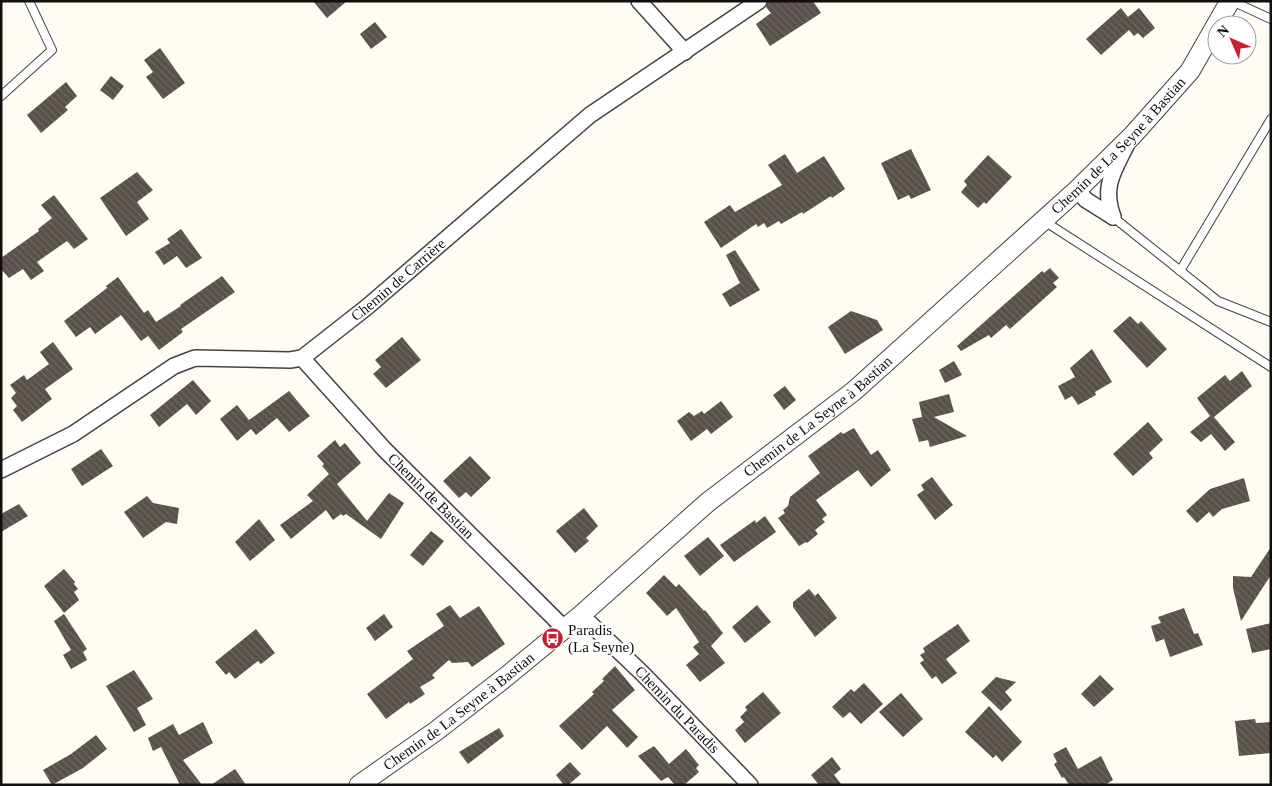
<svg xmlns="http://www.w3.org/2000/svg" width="1272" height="786" font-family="'Times New Roman',serif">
	<defs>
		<pattern id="building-back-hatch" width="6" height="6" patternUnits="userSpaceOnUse" patternTransform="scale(1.25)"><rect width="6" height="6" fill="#59504b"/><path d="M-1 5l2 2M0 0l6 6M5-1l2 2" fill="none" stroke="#6c6561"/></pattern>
	</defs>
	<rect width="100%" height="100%" fill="#fffcf3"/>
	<!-- building -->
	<g fill="url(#building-back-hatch)">
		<polygon points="313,1 347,1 327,18"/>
		<polygon points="768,1 813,1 821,13 770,46 756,24 771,13 766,7"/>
		<polygon points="1121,8 1128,17 1139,8 1155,28 1143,38 1138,33 1134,36 1129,30 1101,55 1086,39"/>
		<polygon points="375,22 387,37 371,49 360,34"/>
		<polygon points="160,48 185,83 163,99 146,77 153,72 144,60"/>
		<polygon points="111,76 124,86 113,100 100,90"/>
		<polygon points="66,82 77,96 65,107 68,110 41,133 27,115"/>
		<polygon points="911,149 931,190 911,199 909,195 898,200 881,163"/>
		<polygon points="785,154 797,173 824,156 845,189 832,198 831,196 803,214 802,212 781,224 779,221 767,228 764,223 758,227 756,224 721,248 704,222 730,205 735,212 782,185 768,165"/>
		<polygon points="988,155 1012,177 986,204 984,202 978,208 961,192 967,185 964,181"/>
		<polygon points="137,172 153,190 137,202 149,219 126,236 100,198"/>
		<polygon points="54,195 88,239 74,249 67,241 37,262 44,271 31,280 23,269 9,278 1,269 1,258 39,231 38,229 52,218 41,205"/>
		<polygon points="181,229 202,258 186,268 177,256 164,265 155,252 170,243 167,239"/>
		<polygon points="735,250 760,290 730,307 722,294 740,283 726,255"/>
		<polygon points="1050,268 1059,278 1053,283 1057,287 1010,329 1006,325 991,338 989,335 961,351 957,346 1042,271 1044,273"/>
		<polygon points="222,276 235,292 181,329 183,332 159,350 148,336 141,341 121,315 95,334 90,327 76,337 64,321 107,288 106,286 118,277 144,313 148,310 156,322 181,306 180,305"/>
		<polygon points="851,311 877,320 883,330 845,354 828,327"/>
		<polygon points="1130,316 1138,324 1141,321 1167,349 1147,368 1113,331"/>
		<polygon points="402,337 421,360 386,388 373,374 381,367 375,360"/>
		<polygon points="53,342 73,369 45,389 52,399 22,422 13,410 17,406 11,398 16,393 10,385 24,375 27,380 49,364 40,352"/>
		<polygon points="1092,349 1112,382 1095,392 1096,395 1078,405 1072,396 1065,400 1058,386 1075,377 1070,368"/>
		<polygon points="954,361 962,375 945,383 939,370"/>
		<polygon points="1242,371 1252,386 1214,417 1235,442 1225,451 1211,434 1201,442 1190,432 1210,416 1197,398 1225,375 1230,381"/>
		<polygon points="193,380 211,401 196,415 187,404 159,427 150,415"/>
		<polygon points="785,386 796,400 784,410 773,395"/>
		<polygon points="289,391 310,416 289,432 277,418 256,435 251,429 237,441 220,419 237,405 249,420"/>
		<polygon points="949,394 954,412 934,417 967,436 930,447 928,440 919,442 912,419 922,417 919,402"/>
		<polygon points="721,401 733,417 711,434 707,429 691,441 677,421 689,412 694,416 702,411 704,414"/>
		<polygon points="1148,422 1163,440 1149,453 1153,458 1133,476 1113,454"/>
		<polygon points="854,428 871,455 878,450 891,470 871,487 858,470 816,500 827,515 822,519 825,522 815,530 818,534 807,543 806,542 799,546 778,518 785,513 783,510 788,506 790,497 820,473 808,456 841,432 843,434"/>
		<polygon points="335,440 340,447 345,443 361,463 337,484 367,521 389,493 404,503 381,539 346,514 343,516 341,514 333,520 326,510 291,539 280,525 313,501 307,495 329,474 322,466 324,464 317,456"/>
		<polygon points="101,449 113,466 82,486 71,469"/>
		<polygon points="470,456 491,478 471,497 466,492 459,498 443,481"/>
		<polygon points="932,477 953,505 935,520 917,495 924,490 921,485"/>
		<polygon points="1244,478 1250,501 1222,509 1213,517 1209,512 1197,523 1186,511 1210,489"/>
		<polygon points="147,496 153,503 179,508 177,524 166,522 143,538 124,512"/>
		<polygon points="19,504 28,516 1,532 1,514"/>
		<polygon points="584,508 598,526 586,538 589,541 575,553 556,531"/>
		<polygon points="765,516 776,532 734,562 720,545 755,520 756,523"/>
		<polygon points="259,519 275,540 250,561 235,542"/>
		<polygon points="431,531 444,541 423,566 410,555"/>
		<polygon points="708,537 724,556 700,576 684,556"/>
		<polygon points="1271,547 1271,575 1241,621 1233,588 1233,576 1251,577"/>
		<polygon points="64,569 75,582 74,584 78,589 74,592 79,600 64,613 44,586"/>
		<polygon points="664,575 676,587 679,584 704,611 705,610 723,633 711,646 725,663 700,682 686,665 699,654 693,647 699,642 676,608 667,616 646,593"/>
		<polygon points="809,589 815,596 818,593 837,618 815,637 793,607 793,602"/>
		<polygon points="450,605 460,618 479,606 505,644 472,667 468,662 452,663 449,660 432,675 435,678 420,687 425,694 410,704 409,702 386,719 367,694 413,659 407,651 444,626 436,614"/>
		<polygon points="757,605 771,622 745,643 732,627"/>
		<polygon points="1184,608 1194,634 1198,633 1203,645 1170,657 1164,639 1156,642 1151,626 1161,623 1158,617"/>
		<polygon points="64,614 87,649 83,652 87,660 71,669 63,655 71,650 54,621"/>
		<polygon points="384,614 393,627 375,641 366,628"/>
		<polygon points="1271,623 1271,649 1252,653 1246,629"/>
		<polygon points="958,624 970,641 946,659 957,673 942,684 936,676 932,679 920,663 924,660 920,655 925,652 923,648"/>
		<polygon points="256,629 275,653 261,664 258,661 235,679 229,672 226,675 215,662"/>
		<polygon points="615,666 635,690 612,710 638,737 627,748 607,726 582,750 559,726 594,694 592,692 604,681 602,679"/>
		<polygon points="134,670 153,699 137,708 146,725 134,732 106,686"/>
		<polygon points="1100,675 1114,689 1094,707 1081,694"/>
		<polygon points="996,677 1016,682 1005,692 1012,700 1001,711 981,692"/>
		<polygon points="864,683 883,704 861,724 850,712 843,718 832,707 851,689 854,692"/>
		<polygon points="763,692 781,713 745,743 735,730 744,722 740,717 747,710 745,707"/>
		<polygon points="901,693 923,719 903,737 879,712"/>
		<polygon points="989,706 1022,742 1002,762 996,755 993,758 965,732"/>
		<polygon points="1255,719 1256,723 1271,722 1271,753 1239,756 1235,721"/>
		<polygon points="203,722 213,743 183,760 202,785 180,785 161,747 153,751 148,738 173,724 179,735"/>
		<polygon points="499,728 504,736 468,764 459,752"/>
		<polygon points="96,735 107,749 83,768 52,785 43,770 71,754"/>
		<polygon points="654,746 669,764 686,749 699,765 696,768 699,772 684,785 675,785 668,777 661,781 638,756"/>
		<polygon points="1066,747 1078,769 1101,756 1113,780 1105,785 1069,785 1064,777 1062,778 1054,764 1057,762 1053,754"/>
		<polygon points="832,757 841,769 834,775 842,785 819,785 811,775"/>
		<polygon points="570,762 581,774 568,785 564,785 556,775"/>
		<polygon points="235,769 246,785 211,785"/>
	</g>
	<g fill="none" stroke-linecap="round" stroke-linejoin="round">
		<defs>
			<g id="service">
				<polyline points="1232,1 1271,19"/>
				<polyline points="1,96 52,50 29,1"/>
				<polyline points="1113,217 1218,301 1271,322"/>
				<polyline points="1044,221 1271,367"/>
				<polyline points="1180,271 1271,119"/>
			</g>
			<g id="minor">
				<polyline points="639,1 685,52"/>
				<polyline points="1077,190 1086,200 1113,217"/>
				<path d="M1113 217C1102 187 1113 172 1126 146"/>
				<path id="s1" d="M302 358 384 449 565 629"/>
				<path id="s2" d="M1 470 73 434 174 366 195 358 290 360 302 358 367 307 590 115 759 1"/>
				<path id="s3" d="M581 615 643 674 750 785"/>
			</g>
			<g id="tertiary">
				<path id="s4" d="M359 785 436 731 507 676 581 615 708 502 854 391 1077 190 1132 136 1190 71 1230 1"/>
			</g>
		</defs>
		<!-- service casing -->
		<use href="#service" stroke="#434343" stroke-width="10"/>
		<!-- minor casing -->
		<use href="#minor" stroke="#434343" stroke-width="18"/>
		<!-- tertiary casing -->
		<use href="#tertiary" stroke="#434343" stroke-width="21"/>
		<!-- service -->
		<use href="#service" stroke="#fff" stroke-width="8"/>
		<!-- minor -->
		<use href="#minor" stroke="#fff" stroke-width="15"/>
		<!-- tertiary -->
		<use href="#tertiary" stroke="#fff" stroke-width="19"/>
	</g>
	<!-- icons -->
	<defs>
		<symbol id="bus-disc" viewBox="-11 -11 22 22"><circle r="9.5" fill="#c91e32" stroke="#fff"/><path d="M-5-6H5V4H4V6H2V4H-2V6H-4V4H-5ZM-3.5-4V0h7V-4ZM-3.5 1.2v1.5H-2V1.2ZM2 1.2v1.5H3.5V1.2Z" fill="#fff"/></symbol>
	</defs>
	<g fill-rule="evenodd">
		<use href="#bus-disc" x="540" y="626" width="25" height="25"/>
	</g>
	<g text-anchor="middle" stroke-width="5" stroke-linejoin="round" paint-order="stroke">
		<!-- street labels -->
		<g font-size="15" fill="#101010" stroke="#fff">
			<text dy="5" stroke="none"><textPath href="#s4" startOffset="994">Chemin de La Seyne à Bastian</textPath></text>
			<text dy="5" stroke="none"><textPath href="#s2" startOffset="456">Chemin de Carrière</textPath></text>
			<text dy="5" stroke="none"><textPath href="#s4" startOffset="589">Chemin de La Seyne à Bastian</textPath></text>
			<text dy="5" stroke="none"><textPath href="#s1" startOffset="189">Chemin de Bastian</textPath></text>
			<text dy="5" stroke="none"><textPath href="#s3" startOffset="135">Chemin du Paradis</textPath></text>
			<text dy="5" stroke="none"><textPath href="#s4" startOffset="124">Chemin de La Seyne à Bastian</textPath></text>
		</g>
		<!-- poi labels -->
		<g font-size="15" fill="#101010" stroke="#fff" text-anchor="start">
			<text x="568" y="635">Paradis<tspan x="568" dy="17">(La Seyne)</tspan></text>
		</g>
	</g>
	<!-- border -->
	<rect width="1272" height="786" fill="none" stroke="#101010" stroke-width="5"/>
	<!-- north arrow -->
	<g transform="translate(1232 40) rotate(315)"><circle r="24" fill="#ffffff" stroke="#9f9f9f"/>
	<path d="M0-4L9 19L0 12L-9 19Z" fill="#c91e32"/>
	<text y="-8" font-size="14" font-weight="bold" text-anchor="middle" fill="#101010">N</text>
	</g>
</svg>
